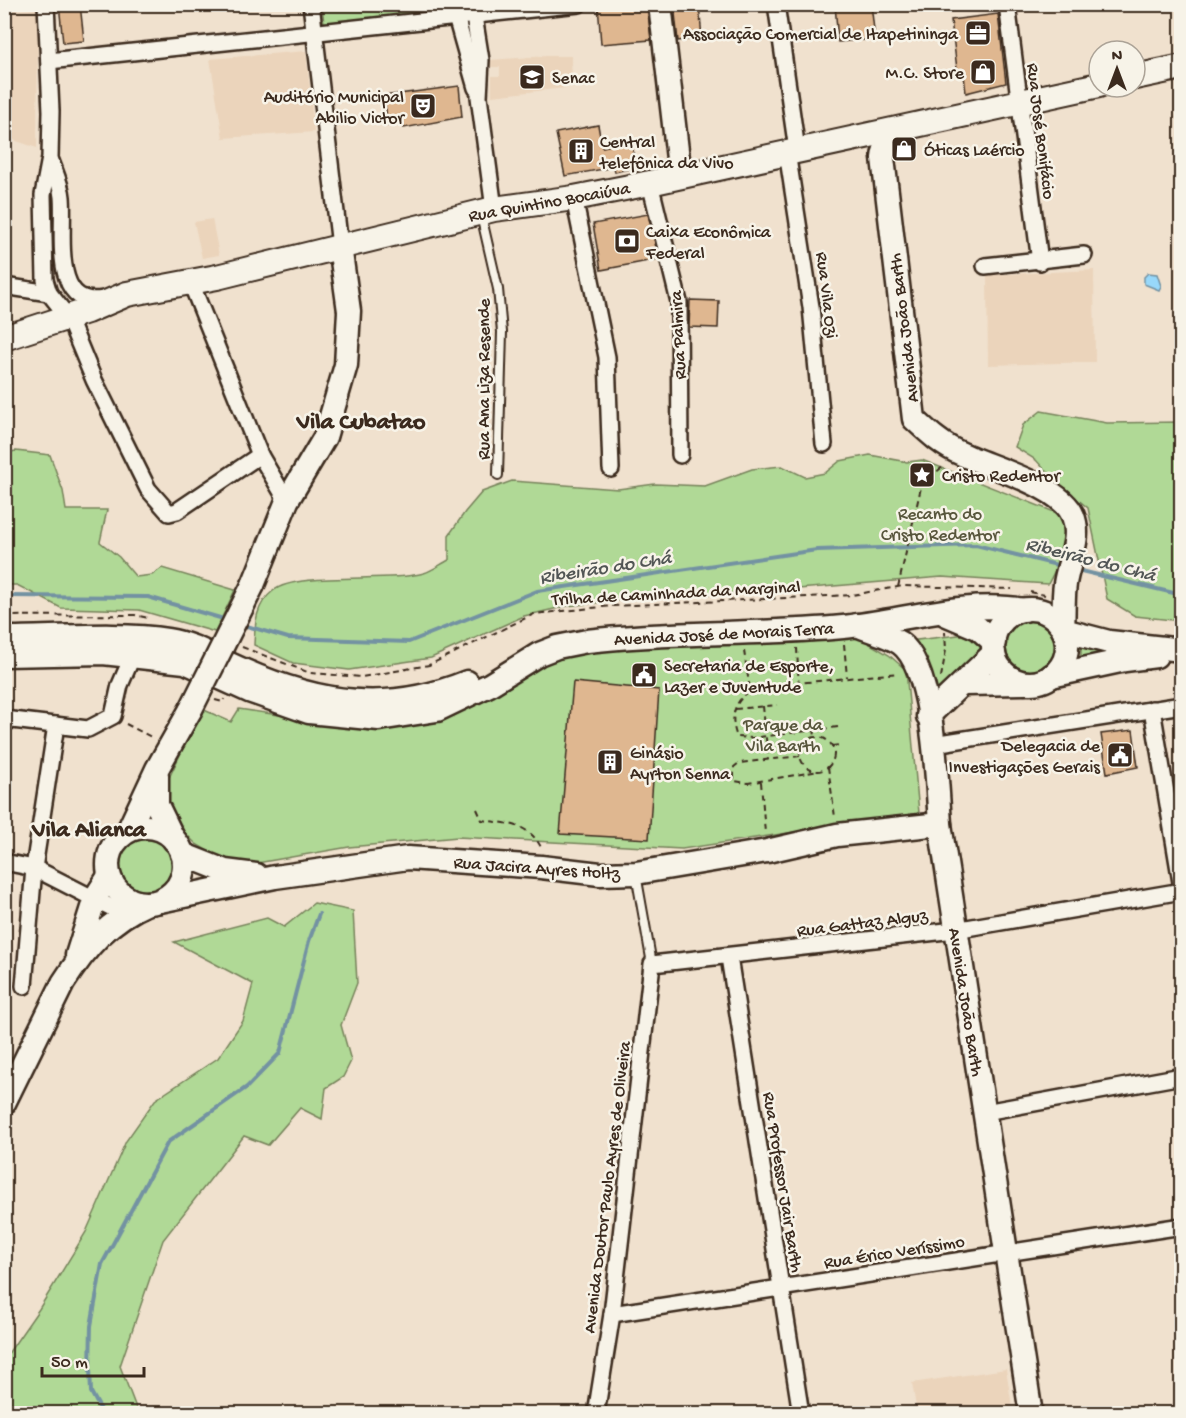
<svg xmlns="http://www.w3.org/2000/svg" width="1186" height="1418" font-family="'Gochi Hand',sans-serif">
	<rect width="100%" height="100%" fill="#f0e1ce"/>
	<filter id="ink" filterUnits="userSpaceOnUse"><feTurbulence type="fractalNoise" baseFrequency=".0167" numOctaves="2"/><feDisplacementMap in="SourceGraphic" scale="12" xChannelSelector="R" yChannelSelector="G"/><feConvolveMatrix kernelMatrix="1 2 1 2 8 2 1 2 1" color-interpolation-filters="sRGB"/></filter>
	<g filter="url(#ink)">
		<!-- built -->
		<g fill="#ebd4bb">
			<polygon points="38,9 37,148 5,137 4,11"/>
			<polygon points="306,51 314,132 223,138 210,59"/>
			<polygon points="547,56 571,56 572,79 564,79 565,88 492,96 492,76 500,76 500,67 489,67 490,60"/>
			<polygon points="212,219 219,255 202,258 194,222"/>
			<polygon points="1094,270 1095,362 988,365 987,275"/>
			<polygon points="1006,1369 1013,1413 917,1413 912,1383"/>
		</g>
		<!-- green -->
		<g fill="#b0d996" stroke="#76825a" stroke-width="1.5">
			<polygon points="461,4 462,9 324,24 322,5"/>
			<polygon points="1041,411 1107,423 1181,422 1181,621 1135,616 1107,599 1088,508 1054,480 1036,460 1015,447 1023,425"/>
			<polygon points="16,451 50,455 63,491 66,510 107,510 100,542 119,557 136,577 152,575 162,568 235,590 215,632 139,610 61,608 17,585 5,585 5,453"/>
			<path d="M870 455 907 462 922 460 1062 515C1071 545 1061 558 1048 584L942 577 786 590 641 598 567 606 524 616 431 658 349 670 293 663 254 645C255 625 255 605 273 591 297 571 389 583 424 573 433 570 441 564 449 560V535L465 512 482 492 512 481 618 489 655 484 705 486 752 469 782 466 805 477 825 473 840 461Z"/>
			<circle cx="1030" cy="646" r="28"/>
			<polygon points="850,632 889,655 906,670 919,813 682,849 458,837 349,847 257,863 225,861 196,844 180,828 170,806 167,782 202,709 231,722 239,709 345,725 571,653 685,638"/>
			<polygon points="967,634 984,645 984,652 931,700 909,641"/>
			<polygon points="1081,644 1141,655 1081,666"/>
			<circle cx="146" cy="863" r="31"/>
			<polygon points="314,903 353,911 357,983 341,1025 351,1061 343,1077 326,1088 322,1119 300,1108 268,1145 244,1136 163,1240 120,1366 138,1413 5,1413 5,1358 39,1309 86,1232 126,1141 155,1100 218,1058 243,1021 253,984 174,942 267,918 284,927"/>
		</g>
		<!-- water -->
		<polygon fill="#98d8fa" stroke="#7392a2" stroke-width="1.5" points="1148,273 1157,274 1161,286 1159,290 1144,284 1144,277"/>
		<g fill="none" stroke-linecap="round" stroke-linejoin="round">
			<!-- stream -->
			<g stroke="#7392a2" stroke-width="4">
				<polyline points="1077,570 1182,595"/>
				<polyline points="4,596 148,597 227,620"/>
				<polyline points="240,624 288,638 409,642 537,591 817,550 976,545 1061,566"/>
				<polyline points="103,1414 91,1392 90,1368 91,1326 102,1264 168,1142 247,1087 280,1053 309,941 319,914"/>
			</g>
		</g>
		<!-- building -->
		<g fill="#dfb790" stroke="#3b2a1e" stroke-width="1.5">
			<polygon points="59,4 80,4 84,41 63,43"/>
			<polygon points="608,4 647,4 651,40 601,44 598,5"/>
			<polygon points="674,4 699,4 702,38 678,41"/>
			<polygon points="835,4 871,4 875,39 838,42"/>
			<polygon points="998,14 1006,83 966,93 964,75 957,69 951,20"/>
			<polygon points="459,86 462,117 404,128 402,123 388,125 384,96"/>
			<polygon points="598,125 602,147 631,141 636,167 615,172 614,167 565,176 556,133"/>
			<polygon points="648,214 659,259 601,270 593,224"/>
			<polygon points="690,300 719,301 718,328 689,327"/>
			<polygon points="573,682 659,690 649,839 560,834"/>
			<polygon points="1133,730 1138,767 1107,773 1101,734"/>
		</g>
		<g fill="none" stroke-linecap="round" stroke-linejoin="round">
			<defs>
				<g id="lane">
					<polyline points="481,215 498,289 502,332 498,475"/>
					<polyline points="636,874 652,964"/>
				</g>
				<g id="street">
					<polyline points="46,4 51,111 50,158 43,195 45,280 49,293 68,317 94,380 148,489 169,513 177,511 260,455"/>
					<polyline points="311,4 340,246"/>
					<polyline points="472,4 481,60 479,97 494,209"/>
					<polyline points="776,4 797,150"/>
					<polyline points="1007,4 1040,262"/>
					<polyline points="456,17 476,88"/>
					<polyline points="49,61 579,4"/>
					<polyline points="787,152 811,307 824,444"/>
					<path d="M51 161C55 172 61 185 62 197 65 230 50 309 103 299"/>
					<polyline points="650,183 679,302 680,455"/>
					<polyline points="574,198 607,357 611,469"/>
					<polyline points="985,266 1084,255"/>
					<polyline points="191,283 260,455 287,501"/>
					<polyline points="4,286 49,293"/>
					<polyline points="1152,709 1182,888"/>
					<polyline points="4,719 88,729 113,716 120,685 133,655"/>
					<polyline points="934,744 1182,705"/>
					<polyline points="4,862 34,868 124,914"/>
					<polyline points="729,957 801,1414"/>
					<polyline points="24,986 34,868 56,725"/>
					<polyline points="985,1112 1182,1076"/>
					<polyline points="612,1314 1182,1226"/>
					<polyline points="596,1414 612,1314 652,964 955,930 1182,891"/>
				</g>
				<g id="secondary">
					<polyline points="660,4 680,176"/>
					<path d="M912 126C899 132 884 142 883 158L914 419C929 433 943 446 962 454 989 467 1062 486 1073 516 1082 538 1068 562 1065 584 1063 599 1064 615 1063 630L1109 642 1182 650"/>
					<polyline points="253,585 287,501 325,437 346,365 349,311 340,246"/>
					<circle cx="1030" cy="646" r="37"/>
					<polyline points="945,614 978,628 994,642"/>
					<path d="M857 625C870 631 888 635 900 643 934 667 937 783 940 824L1031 1414"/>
					<path d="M4 638C54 638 121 632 168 640 195 644 218 660 243 670 320 704 388 714 467 682"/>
					<path d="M4 655 103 653 185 662 249 691 309 712 379 719 437 710 489 685 539 654 557 647 587 641C671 631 758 635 843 627 902 621 965 600 1024 610"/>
					<polyline points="1051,676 1125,660 1156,656"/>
					<polyline points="964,684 1024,683"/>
					<polyline points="928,716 994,653"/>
					<polyline points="157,776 157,805 174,840"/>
					<circle cx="146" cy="865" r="38"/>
					<polyline points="128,831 157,769 191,709"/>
					<polyline points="182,854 225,871 256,875"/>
					<polyline points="160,901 275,877 408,858 541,867 600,874 636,873 767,851 837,835 940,824"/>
					<polyline points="77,955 95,898 109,876"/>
					<path d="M4 1103 63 983C86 947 109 920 148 903"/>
				</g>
				<g id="primary">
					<polyline points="1135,77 1182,67"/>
					<polyline points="4,338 87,311 127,294 217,277 494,209 574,198 650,183 1099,85"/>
				</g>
			</defs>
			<!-- lane casing -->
			<use href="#lane" stroke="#3b2a1e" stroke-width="12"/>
			<!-- street casing -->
			<use href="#street" stroke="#3b2a1e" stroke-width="20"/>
			<!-- secondary casing -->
			<use href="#secondary" stroke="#3b2a1e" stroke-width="27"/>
			<!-- primary casing -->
			<use href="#primary" stroke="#3b2a1e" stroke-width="28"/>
			<!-- path -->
			<g stroke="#3b2a1e" stroke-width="2" stroke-dasharray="6 4.5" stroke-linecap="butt">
				<polyline points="898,587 922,483 944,466"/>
				<polyline points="1030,592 1045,595"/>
				<polyline points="4,616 135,615 148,618"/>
				<polyline points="844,644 847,677"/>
				<polyline points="242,647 310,673 362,677 429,665 534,614 612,606 852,595 903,586 1012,589"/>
				<polyline points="797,648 799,690"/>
				<polyline points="744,651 750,690"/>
				<polyline points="941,677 946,650 945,632"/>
				<polyline points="215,700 223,702 224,699"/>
				<polyline points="763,706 768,760"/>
				<polyline points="735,709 777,705"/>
				<polyline points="813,718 815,737"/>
				<polyline points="126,724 153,738"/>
				<path d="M838 727 752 738 737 737C728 714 736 696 758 687L898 673"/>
				<circle cx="817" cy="754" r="17"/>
				<polyline points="832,746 840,745"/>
				<polyline points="800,756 739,763 734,767 734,781 748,783 819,771"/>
				<polyline points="828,767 835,817"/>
				<polyline points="761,782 765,833"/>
				<path d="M477 809 482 820C509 824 529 823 542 849"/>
			</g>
			<!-- lane -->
			<use href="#lane" stroke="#f7f3e8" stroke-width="8"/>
			<!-- street -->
			<use href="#street" stroke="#f7f3e8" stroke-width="15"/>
			<!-- secondary -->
			<use href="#secondary" stroke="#f7f3e8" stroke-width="22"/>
			<!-- primary -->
			<use href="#primary" stroke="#f7f3e8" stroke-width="24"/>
			<defs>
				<polyline id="secondary-bridge" points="191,709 253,585"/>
			</defs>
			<!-- secondary-bridge casing -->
			<use href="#secondary-bridge" stroke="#3b2a1e" stroke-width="27" stroke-linecap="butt"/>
			<!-- secondary-bridge -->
			<use href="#secondary-bridge" stroke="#f7f3e8" stroke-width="22"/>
		</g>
	</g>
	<!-- icons -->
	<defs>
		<symbol id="office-square" viewBox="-11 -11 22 22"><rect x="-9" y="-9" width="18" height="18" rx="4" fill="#3b2a1e" stroke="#f7f3e8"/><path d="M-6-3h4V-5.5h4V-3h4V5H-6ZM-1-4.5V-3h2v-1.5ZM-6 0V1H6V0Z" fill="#fff"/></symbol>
		<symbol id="shop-square" viewBox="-11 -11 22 22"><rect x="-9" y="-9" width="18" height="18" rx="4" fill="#3b2a1e" stroke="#f7f3e8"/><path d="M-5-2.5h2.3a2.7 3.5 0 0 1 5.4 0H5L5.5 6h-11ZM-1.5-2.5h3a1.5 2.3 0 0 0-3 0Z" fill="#fff"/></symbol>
		<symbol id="university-square" viewBox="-11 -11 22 22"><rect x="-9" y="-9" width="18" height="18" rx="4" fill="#3b2a1e" stroke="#f7f3e8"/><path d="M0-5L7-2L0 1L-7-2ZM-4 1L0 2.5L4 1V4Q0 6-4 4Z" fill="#fff"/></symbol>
		<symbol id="theatre-square" viewBox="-11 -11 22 22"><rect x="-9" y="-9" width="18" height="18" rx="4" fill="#3b2a1e" stroke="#f7f3e8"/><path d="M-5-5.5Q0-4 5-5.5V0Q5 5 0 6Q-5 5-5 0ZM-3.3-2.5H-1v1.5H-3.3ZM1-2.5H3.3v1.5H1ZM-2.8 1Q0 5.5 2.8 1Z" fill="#fff"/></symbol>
		<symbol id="building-square" viewBox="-11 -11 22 22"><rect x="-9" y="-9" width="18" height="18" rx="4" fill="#3b2a1e" stroke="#f7f3e8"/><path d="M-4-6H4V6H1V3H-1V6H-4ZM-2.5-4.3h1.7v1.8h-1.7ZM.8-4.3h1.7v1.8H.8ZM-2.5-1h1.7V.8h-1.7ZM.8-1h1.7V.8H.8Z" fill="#fff"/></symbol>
		<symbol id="bank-square" viewBox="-11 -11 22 22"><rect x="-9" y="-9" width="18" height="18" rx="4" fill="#3b2a1e" stroke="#f7f3e8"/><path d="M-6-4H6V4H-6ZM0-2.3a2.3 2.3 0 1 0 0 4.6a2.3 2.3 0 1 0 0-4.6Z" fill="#fff"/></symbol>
		<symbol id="sight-square" viewBox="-11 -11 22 22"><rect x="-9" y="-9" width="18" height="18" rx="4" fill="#3b2a1e" stroke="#f7f3e8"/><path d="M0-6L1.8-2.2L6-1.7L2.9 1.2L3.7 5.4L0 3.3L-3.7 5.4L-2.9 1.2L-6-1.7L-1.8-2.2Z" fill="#fff"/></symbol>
		<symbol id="civic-square" viewBox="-11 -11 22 22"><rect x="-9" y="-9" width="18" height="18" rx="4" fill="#3b2a1e" stroke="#f7f3e8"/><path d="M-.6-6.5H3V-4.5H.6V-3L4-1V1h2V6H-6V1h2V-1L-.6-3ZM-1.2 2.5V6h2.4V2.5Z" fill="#fff"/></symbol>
	</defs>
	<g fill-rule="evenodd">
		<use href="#office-square" x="963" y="18" width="30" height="30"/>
		<use href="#shop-square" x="968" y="57" width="30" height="30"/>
		<use href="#university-square" x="517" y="62" width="30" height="30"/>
		<use href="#theatre-square" x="408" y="91" width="30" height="30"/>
		<use href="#shop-square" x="889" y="134" width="30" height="30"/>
		<use href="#building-square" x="566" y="136" width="30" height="30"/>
		<use href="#bank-square" x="612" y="226" width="30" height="30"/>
		<use href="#sight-square" x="907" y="460" width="30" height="30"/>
		<use href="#civic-square" x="629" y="660" width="30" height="30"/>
		<use href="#civic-square" x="1105" y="740" width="30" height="30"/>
		<use href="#building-square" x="595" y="747" width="30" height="30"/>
	</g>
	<g text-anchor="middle" stroke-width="5" stroke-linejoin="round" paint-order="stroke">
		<!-- poi labels -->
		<g font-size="18" fill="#3b2a1e" stroke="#f7f3e8" text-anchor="start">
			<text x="958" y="39" text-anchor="end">Associação Comercial de Itapetininga</text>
			<text x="964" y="78" text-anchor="end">M.C. Store</text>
			<text x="552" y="83">Senac</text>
			<text x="404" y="102" text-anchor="end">Auditório Municipal<tspan x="404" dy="21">Abilio Victor</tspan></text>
			<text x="600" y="147">Central<tspan x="600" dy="21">telefônica da Vivo</tspan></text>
			<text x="924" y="155">Óticas Laércio</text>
			<text x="646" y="237">Caixa Econômica<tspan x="646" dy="21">Federal</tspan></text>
			<text x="942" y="481">Cristo Redentor</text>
			<text x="664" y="671">Secretaria de Esporte,<tspan x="664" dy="21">Lazer e Juventude</tspan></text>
			<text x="1100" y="751" text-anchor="end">Delegacia de<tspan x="1100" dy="21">Investigações Gerais</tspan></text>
			<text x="630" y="758">Ginásio<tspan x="630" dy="21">Ayrton Senna</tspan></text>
		</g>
		<!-- street labels -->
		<g font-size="18" fill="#3b2a1e" stroke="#f7f3e8">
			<text transform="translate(1042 131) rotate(83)" y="6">Rua José Bonifácio</text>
			<text transform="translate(549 201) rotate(-10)" y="6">Rua Quintino Bocaiúva</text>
			<text transform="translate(828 295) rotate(83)" y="6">Rua Vila Ozi</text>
			<text transform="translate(903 328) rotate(-97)" y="6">Avenida João Barth</text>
			<text transform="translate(677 335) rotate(-93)" y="6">Rua Palmira</text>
			<text transform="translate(483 379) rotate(-90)" y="6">Rua Ana Liza Resende</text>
			<text transform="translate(676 592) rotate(-3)" y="6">Trilha de Caminhada da Marginal</text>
			<text transform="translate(724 633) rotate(-3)" y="6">Avenida José de Morais Terra</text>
			<text transform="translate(537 867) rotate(4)" y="6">Rua Jacira Ayres Holtz</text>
			<text transform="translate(862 922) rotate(-7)" y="6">Rua Gattaz Alguz</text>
			<text transform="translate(967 1002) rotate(81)" y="6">Avenida João Barth</text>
			<text transform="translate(784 1182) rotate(81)" y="6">Rua Professor Jair Barth</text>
			<text transform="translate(606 1187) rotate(-83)" y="6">Avenida Doutor Paulo Ayres de Oliveira</text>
			<text transform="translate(894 1251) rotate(-9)" y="6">Rua Érico Veríssimo</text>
		</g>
		<!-- park labels -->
		<g font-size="18" fill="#58563c" stroke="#f7f3e8">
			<text x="940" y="519">Recanto do<tspan x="940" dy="21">Cristo Redentor</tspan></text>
			<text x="783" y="730">Parque da<tspan x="783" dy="21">Vila Barth</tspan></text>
		</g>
		<!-- water labels -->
		<g font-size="20" font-style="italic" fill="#525655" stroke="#f7f3e8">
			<text transform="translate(1091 558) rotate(14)" y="7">Ribeirão do Chá</text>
			<text transform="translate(605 566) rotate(-9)" y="7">Ribeirão do Chá</text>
		</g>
		<!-- district labels -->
		<g font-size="24" font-weight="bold" fill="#3b2a1e" stroke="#f7f3e8">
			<text x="361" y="428">Vila Cubatao</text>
			<text x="89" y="836">Vila Alianca</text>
		</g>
	</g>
	<!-- margin -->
	<rect width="1186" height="1418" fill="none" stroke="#f7f3e8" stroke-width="24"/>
	<rect x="12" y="12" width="1162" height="1394" fill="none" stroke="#3b2a1e" stroke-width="2" filter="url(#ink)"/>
	<!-- north arrow -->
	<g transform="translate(1117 69)"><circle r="28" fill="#f7f3e8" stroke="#aca397" stroke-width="1.5"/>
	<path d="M0-4.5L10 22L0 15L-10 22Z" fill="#3b2a1e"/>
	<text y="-9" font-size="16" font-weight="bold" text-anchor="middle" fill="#3b2a1e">N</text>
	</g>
	<!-- scale -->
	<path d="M42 1367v9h102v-9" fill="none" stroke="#3b2a1e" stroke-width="3"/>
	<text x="51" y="1367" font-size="18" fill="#3b2a1e" stroke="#f7f3e8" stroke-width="4.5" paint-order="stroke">50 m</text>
</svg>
